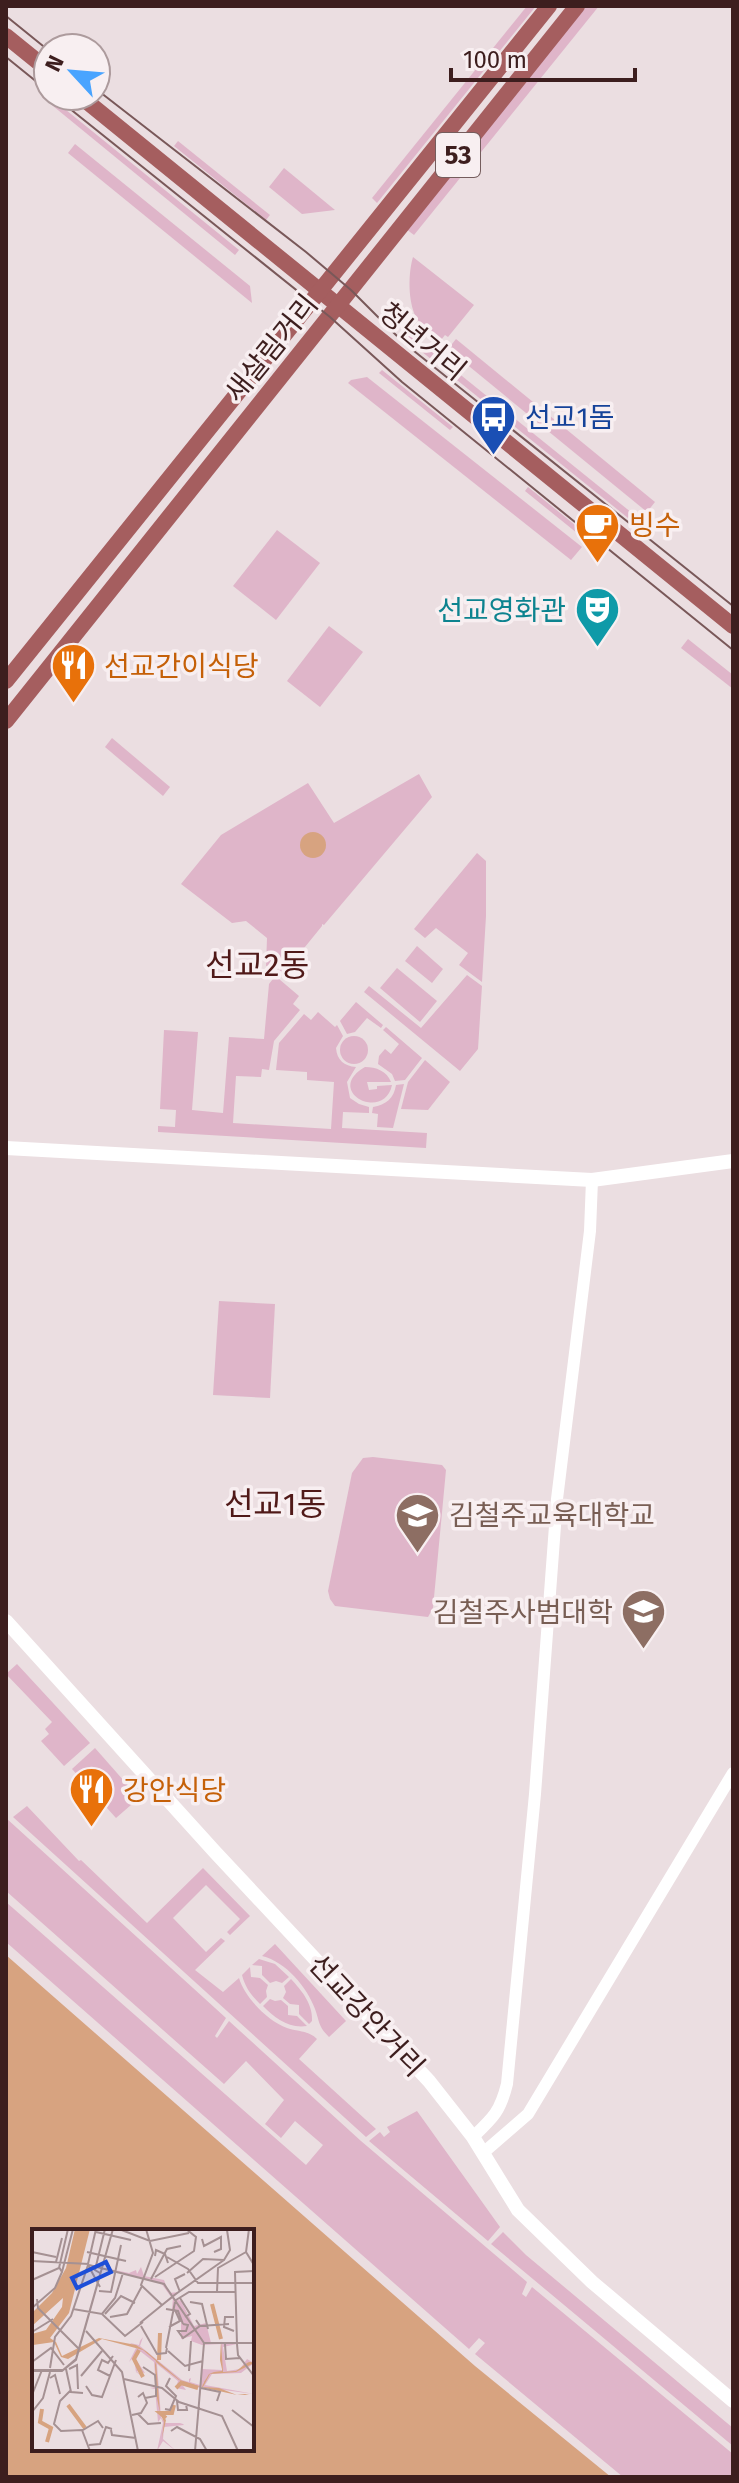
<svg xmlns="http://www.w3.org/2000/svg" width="739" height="2483" font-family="'Fira Sans','Noto Sans KR',sans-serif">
	<rect width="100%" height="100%" fill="#ebdee1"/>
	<!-- green -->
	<g fill="#dfb5c9">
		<polygon points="527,6 536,6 377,203 372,198"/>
		<polygon points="586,6 599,6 414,235 406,229"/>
		<polygon points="45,93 239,250 235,255 42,97"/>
		<polygon points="178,141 270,215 266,220 174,146"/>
		<polygon points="75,144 250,286 252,303 68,153"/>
		<polygon points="284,168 335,210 302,214 269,187"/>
		<path d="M413 257 474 305 448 337 445 335 441 340C432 334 421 327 416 317 408 301 408 274 413 257Z"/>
		<polygon points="410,334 632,513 628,518 406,339"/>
		<polygon points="456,339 655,502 647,512 448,349"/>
		<polygon points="382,370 453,427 450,430 379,373"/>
		<polygon points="367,377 582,547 571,560 348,383 351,380"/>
		<polygon points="528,487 601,546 598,550 525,491"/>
		<polygon points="277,530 320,563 276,620 233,586"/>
		<polygon points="329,626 363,652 320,707 287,681"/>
		<polygon points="688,639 733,675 733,689 681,648"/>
		<polygon points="112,738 170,787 163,796 105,747"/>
		<path d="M419 774 432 797 324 925 322 924V926L279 979 299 996 293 1004 300 1010 274 1041 269 1070 262 1069 261 1077 236 1076 233 1123 331 1129 334 1082 307 1080V1072L276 1070 279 1043 304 1014 311 1020 318 1012 335 1027 337 1025 343 1036 336 1048C337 1060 344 1066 356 1067L347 1082 350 1098 359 1104 369 1107V1113L343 1112 342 1128 427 1133 426 1148 158 1132V1126L175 1127 176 1110 160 1109 164 1030 198 1032 192 1110 223 1113 229 1037 264 1039 269 984 290 957 285 953 276 965 266 966 267 938 246 921 232 923 181 884 221 835 308 783 334 823Z"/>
		<polygon points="477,853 486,861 486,916 482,982 459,965 468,953 436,928 425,938 414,929"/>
		<polygon points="417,946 443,969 432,983 405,961"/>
		<polygon points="397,968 437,1001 420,1022 380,988"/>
		<polygon points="467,975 482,986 478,1049 460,1071 364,992 369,986 421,1028"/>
		<polygon points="356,1002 383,1025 381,1028 367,1018 355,1032 347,1034 340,1021"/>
		<polygon points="386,1027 422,1058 405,1080 395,1081 392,1074 378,1064 379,1056 385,1049 391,1054 399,1044 383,1030"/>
		<circle cx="354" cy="1050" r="14"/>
		<polygon points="425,1060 450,1082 428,1110 401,1109 408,1082"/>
		<path d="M365 1067C376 1067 387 1071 391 1082H367L369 1090 377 1089V1086L392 1085C384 1123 323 1091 365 1067Z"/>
		<path d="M404 1084 393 1128 377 1127 378 1114 372 1113 373 1107C386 1105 394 1098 396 1085Z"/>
		<polygon points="219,1301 275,1304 270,1398 213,1395"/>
		<polygon points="373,1457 442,1465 446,1470 433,1608 428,1617 335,1606 330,1599 328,1591 352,1473 363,1458"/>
		<polygon points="17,1664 90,1743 64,1766 41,1741 49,1734 45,1729 52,1722 6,1674"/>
		<polygon points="95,1748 139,1798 116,1818 72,1769"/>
		<path d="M27 1806 79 1861 81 1860 147 1923 203 1868 250 1916 230 1935 227 1932 240 1919 206 1885 173 1918 206 1952 221 1938 225 1941 195 1970 223 1992 239 1978C245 1998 268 2021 287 2028 298 2032 308 2030 317 2039L299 2059 376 2129 366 2137 13 1817Z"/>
		<polygon points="6,1818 226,2018 215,2036 217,2038 229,2021 361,2141 527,2282 522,2294 526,2297 532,2287 733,2454 733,2477 623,2477 475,2354 485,2343 479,2338 469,2349 6,1942 6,1902 306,2165 323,2145 295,2121 281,2138 265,2124 284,2100 246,2061 224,2084 6,1891"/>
		<path d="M275 1944 346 2021 329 2037C318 2026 320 2023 315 2009 307 1987 286 1962 262 1956Z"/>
		<polygon points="259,1959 275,1964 289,1977 282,1983 276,1981 270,1983 262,1975 262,1966 252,1965"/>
		<path d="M250 1967 251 1977 260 1978 268 1985 266 1991 267 1997 260 2004C251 1995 245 1987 242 1975Z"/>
		<path d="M291 1979C302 1991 313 2004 312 2021L309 2024 299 2014V2005L290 2004 283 1998 286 1992 284 1986Z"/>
		<path d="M270 1999 275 2001 281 2000 288 2006V2015L297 2016 307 2026C289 2029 275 2018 263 2006Z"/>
		<polygon points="417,2111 500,2227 488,2241 369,2141 380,2132 384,2137 390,2132 387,2127"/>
		<polygon points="503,2232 526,2255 733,2428 733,2446 491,2244"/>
	</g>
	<!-- water -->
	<g fill="#d7a380" fill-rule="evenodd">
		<circle cx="313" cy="845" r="13"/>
		<path d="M6 1955 475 2366 611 2477H6ZM34 2231H252V2449H34Z"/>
	</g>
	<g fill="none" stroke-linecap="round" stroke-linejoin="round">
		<!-- tertiary -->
		<g stroke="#fff" stroke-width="12">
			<path d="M473 2137C493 2118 500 2112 507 2084L535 1794 557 1499 590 1231 592 1180"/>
			<polyline points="483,2153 528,2114 733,1773"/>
		</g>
		<!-- secondary -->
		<g stroke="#fff" stroke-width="14">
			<polyline points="6,1148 592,1180 733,1161"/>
			<polyline points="6,1621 215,1852 429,2081 473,2137 518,2210 592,2282 733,2401"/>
		</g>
		<!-- primary -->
		<g stroke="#a55e5f" stroke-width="16">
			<polyline points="6,36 48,70"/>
			<polyline points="80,96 733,626"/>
			<polyline points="6,681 549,6"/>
			<polyline points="6,721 577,6"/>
		</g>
		<!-- tram -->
		<g stroke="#795859" stroke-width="2">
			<polyline points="6,16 48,50"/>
			<polyline points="6,57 48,91"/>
			<polyline points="96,89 306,252 351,290 404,343 733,606"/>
			<polyline points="54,96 330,317 402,382 733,650"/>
		</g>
	</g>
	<!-- icons -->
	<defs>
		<symbol id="bus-pin" viewBox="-11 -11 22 30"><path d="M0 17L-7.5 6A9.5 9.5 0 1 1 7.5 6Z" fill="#1a4fb4" stroke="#f8eff1"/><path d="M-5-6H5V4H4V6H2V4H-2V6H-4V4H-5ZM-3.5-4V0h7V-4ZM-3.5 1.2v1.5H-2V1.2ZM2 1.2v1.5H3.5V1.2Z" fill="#fff"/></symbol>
		<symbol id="cafe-pin" viewBox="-11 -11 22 30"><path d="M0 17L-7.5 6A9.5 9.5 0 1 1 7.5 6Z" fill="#e8710a" stroke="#f8eff1"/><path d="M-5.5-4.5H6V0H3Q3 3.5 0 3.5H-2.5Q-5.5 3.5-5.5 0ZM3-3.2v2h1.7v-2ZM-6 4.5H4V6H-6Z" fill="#fff"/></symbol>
		<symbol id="theatre-pin" viewBox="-11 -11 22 30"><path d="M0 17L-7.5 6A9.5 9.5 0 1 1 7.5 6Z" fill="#0f9aa8" stroke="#f8eff1"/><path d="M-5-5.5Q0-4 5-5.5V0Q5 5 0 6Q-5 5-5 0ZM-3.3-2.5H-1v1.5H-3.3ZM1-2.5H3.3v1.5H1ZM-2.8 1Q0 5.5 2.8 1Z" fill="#fff"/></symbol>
		<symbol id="restaurant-pin" viewBox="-11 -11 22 30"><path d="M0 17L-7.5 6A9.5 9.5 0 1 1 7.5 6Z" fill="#e8710a" stroke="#f8eff1"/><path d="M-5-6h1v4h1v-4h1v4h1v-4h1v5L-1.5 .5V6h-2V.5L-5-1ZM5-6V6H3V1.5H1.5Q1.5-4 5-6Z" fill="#fff"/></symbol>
		<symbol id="university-pin" viewBox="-11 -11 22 30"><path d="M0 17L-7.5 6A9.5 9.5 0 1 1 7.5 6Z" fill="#8d6e63" stroke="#f8eff1"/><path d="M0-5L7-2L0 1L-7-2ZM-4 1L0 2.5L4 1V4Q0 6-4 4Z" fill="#fff"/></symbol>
	</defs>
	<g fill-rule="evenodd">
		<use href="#bus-pin" x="468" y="392" width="51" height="69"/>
		<use href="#cafe-pin" x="572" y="500" width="51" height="69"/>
		<use href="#theatre-pin" x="572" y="584" width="51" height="69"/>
		<use href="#restaurant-pin" x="48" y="640" width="51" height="69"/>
		<use href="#university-pin" x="392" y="1490" width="51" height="69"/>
		<use href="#university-pin" x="618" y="1586" width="51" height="69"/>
		<use href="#restaurant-pin" x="66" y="1764" width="51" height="69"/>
	</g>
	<g text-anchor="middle" stroke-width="7" stroke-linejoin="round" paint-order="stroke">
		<!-- shield labels -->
		<rect fill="#f8eff1" stroke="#755d5d" stroke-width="2" x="436" y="133" width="44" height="44" rx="6"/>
		<g font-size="26" font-weight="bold" fill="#3d1e1e">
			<text x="458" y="164">53</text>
		</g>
		<!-- street labels -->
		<g font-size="28" fill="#3d1e1e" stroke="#f8eff1">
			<text transform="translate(423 341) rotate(40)" y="10">청년거리</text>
			<text transform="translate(271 348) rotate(-51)" y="10">새살림거리</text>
			<text transform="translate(367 2015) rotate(47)" y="10">선교강안거리</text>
		</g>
		<!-- transit labels -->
		<g font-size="28" fill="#164399" stroke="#f8eff1" text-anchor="start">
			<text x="525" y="427">선교1돔</text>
		</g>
		<!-- food labels -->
		<g font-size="28" fill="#c56008" stroke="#f8eff1" text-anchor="start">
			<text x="629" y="535">빙수</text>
			<text x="104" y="676">선교간이식당</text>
			<text x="123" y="1800">강안식당</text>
		</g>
		<!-- culture labels -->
		<g font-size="28" fill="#0d838f" stroke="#f8eff1" text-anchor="end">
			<text x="566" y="620">선교영화관</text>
		</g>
		<!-- education labels -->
		<g font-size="28" fill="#785e54" stroke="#f8eff1" text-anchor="start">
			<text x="449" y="1525">김철주교육대학교</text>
			<text x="613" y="1622" text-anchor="end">김철주사범대학</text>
		</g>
		<!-- quarter labels -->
		<g font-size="32" fill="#501918" stroke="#f8eff1">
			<text x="257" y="976">선교2동</text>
			<text x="275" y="1515">선교1동</text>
		</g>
	</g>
	<!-- overview -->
	<g transform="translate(32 2229)">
		<rect width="222" height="222" fill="#ebdee1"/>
		<path d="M109 38 112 47 132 51 137 64 147 63 141 69 149 72 162 97 174 94 179 114 205 115 191 118 195 142 208 140 215 130 222 134 209 144 180 145 173 156 222 165 169 158 167 178 168 159 149 154 154 161 144 159 135 154 144 159 146 152 125 135 129 188 133 194H148L151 195 152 196 132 198 131 210 144 222 131 212 125 222 131 194 129 189 126 193 123 160 118 159 124 158 122 133 108 122 107 125 103 129 113 144 104 142 111 148 104 143 102 129 107 122 97 133 104 119 98 114 107 116 108 112 111 108 108 117 150 151 157 153V150L159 149 158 153 168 156 170 140 190 141 189 115 170 116 159 112 160 107 149 110V89L140 80 141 69 126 79 139 68 129 54 73 40 70 44 73 39 97 44 104 41 105 45Z" fill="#dfb5c9"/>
		<path d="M43 0H58L37 84 18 109 24 113 30 127 67 109 104 116 115 123 148 151 170 158 171 155 172 154V153L174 150 177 145 182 143 190 142V140L188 131V129L189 112 191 143 204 142 215 134 217 133H219L222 134 204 143 178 145 171 158 187 159 205 166 213 165 217 166 222 165 217 166H205L155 155 147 151 124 133 128 184 134 191 130 209 143 222 130 209 132 193 128 184 125 169 123 136 124 132 111 121 70 110 36 130 29 128 22 113 1 116 0 105 14 101 30 78 31 69 0 97V84L20 64 34 39Z" fill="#d7a380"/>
		<path fill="none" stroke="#d7a380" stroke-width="4" d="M180 75 189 110M107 121 102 130 111 148M127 131 128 104M144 159 149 154 166 159M36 176 53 199M10 180 8 193 19 199 15 213M134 189 128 184H140L142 176"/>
		<path fill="none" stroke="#a59193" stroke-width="2" d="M87 0 118 12 157 4M114 0 121 24 109 56 130 76M217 0 214 23 222 36M64 3 99 11M170 10 172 17 189 8V20L182 23M0 23 24 28M55 23 94 32M123 27 124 21 133 25 136 34M135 28 156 40 166 54H222M0 32 57 35M24 33 30 9M56 35 64 0M56 36 68 58M57 36 132 55 172 114 163 222M30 43 41 0M68 44 63 41 73 0M155 44 171 30 192 31 198 21 195 1M123 48 162 22 164 8 154 0M119 50 135 20 149 17M0 51 27 39 36 0M67 62 79 63 89 16M148 63 143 50 153 45M185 63 186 39 214 23M141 67 192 31M148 69 158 85 153 88M5 70 6 79 48 121M144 71 157 63H204M158 73 170 75 176 100M0 79 23 59 30 43 27 38M41 80 70 85 83 69 91 44M134 80 146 82 151 95M70 85 93 107 111 93M73 85 89 67 103 74M78 88 95 85 110 57M108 94 140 68M151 95 156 96 154 102H146L151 109 168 97 164 91M109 97 125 125 134 124 135 119M168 97 197 95M137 98 148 92 143 81M54 102 90 143 106 222M202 102 192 98 193 88H202M0 103 21 90M172 114H222M193 115 194 130 208 129M205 115 203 43 222 42M205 115 206 126 222 147M134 119 143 73M136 122 153 137 171 132M0 133 19 119 32 136M111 138 123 146 124 159V167L113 169M18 139 23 108 39 87 56 36M34 140 39 163 51 164M37 140 45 136 46 160M0 141H31L44 130 81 0M0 142H30L44 131 81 0M157 142 159 112M49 147 70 122M78 147 66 141 70 131 76 134 81 127M18 149 23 146 28 165M92 150 130 159 147 173 190 187 206 222M54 157 60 166 70 168 84 131M169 159 188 163 185 172M38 162 28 172 22 195 29 202 50 201 58 222M0 166 10 141M145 172 146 181H155L154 175M133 180 138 181 144 167 134 157 138 149M200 181 222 198M0 183 11 169 18 143M106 185 116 195 129 194M100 186 109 184 115 174 111 164 106 168M51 201 66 192 71 199M79 201 80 206 104 209M139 202 145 198 168 210 175 222M57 216 68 215 74 198 80 200"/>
		<path fill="#1d4ed8" fill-opacity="0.15" stroke="#1d4ed8" stroke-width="4" d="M74 33 79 43 45 59 40 49Z"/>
		<rect width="222" height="222" fill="none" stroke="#3d1e1e" stroke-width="4"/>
	</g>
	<!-- border -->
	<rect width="739" height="2483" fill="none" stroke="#3d1e1e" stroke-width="16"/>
	<!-- north arrow -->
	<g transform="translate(72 72) rotate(296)"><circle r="38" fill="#f8eff1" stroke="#ad9b9d" stroke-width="2"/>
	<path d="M0-6L14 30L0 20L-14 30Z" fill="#49a4ff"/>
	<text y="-12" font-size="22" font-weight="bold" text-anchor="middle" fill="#3d1e1e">N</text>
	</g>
	<!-- scale -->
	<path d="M451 68v12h184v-12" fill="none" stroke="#3d1e1e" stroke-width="4"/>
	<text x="463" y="68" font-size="24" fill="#3d1e1e" stroke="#f8eff1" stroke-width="6" paint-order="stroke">100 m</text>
</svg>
